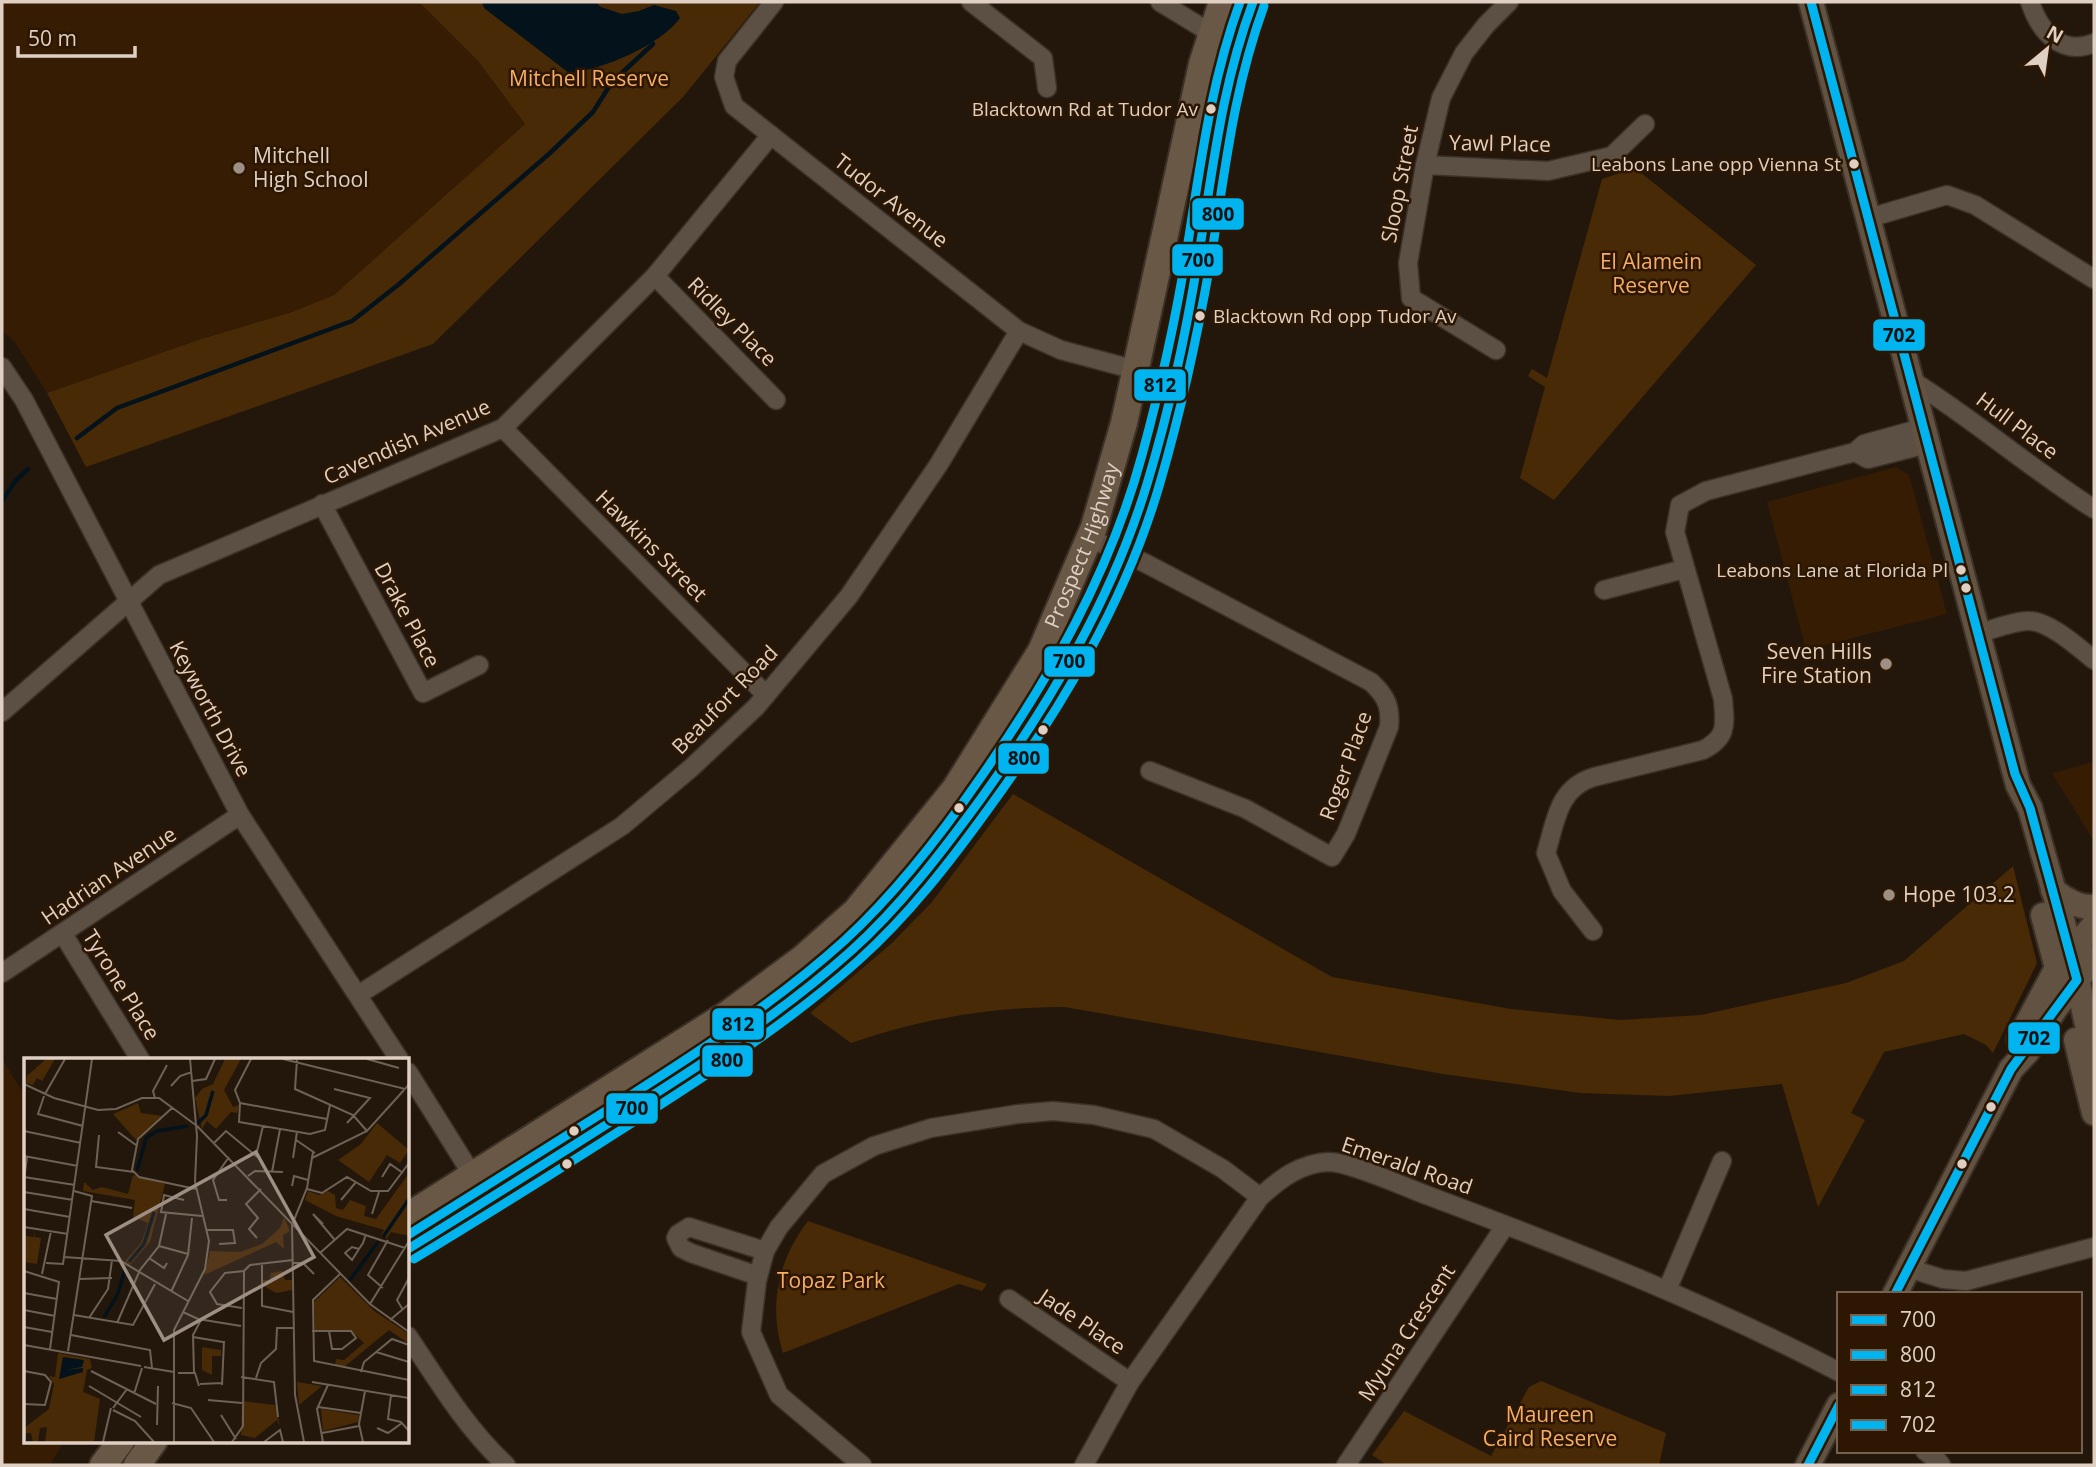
<svg xmlns="http://www.w3.org/2000/svg" width="2096" height="1467" font-family="'Open Sans',sans-serif">
	<rect width="100%" height="100%" fill="#23170c"/>
	<!-- built -->
	<g fill="#351c02">
		<polygon points="2,2 419,2 478,61 525,124 334,295 292,312 201,339 47,393 14,341 2,331"/>
		<polygon points="1896,467 1909,475 1947,614 1806,650 1767,502"/>
		<polygon points="2094,762 2094,841 2052,773"/>
		<polygon points="2,1059 26,1097 26,1441 64,1441 50,1465 2,1465"/>
	</g>
	<!-- green -->
	<g fill="#482a06">
		<polygon points="419,2 760,2 683,97 433,344 86,467 47,393 201,339 292,312 334,295 525,124 478,61"/>
		<polygon points="1635,168 1756,265 1554,500 1520,478 1545,387 1528,376 1532,369 1547,378 1602,179"/>
		<path d="M1013 794 1332 977 1511 1009 1620 1020 1701 1015 1846 983 1904 961 2013 866 2037 963 1993 1053 1986 1045 1964 1034 1884 1052 1851 1113 1865 1120 1818 1207 1782 1084 1669 1096 1580 1093 1443 1074 1065 1007C990 1007 921 1019 851 1043L810 1013 892 943 932 902Z"/>
		<path d="M808 1221 987 1284 982 1291 959 1284 783 1353C768 1306 778 1260 808 1221Z"/>
		<polygon points="1541,1381 1666,1433 1659,1465 1387,1465 1372,1455 1404,1411 1491,1456 1529,1387"/>
	</g>
	<!-- water -->
	<path fill="#03121b" d="M482 2H595L601 7 622 14 639 11 654 5 676 11 680 18C661 45 602 70 569 73L484 8Z"/>
	<g fill="none" stroke-linecap="round" stroke-linejoin="round">
		<!-- stream -->
		<g stroke="#03121b" stroke-width="4.5">
			<polyline points="77,438 117,408 352,321 398,285 550,153 593,112 612,82 653,44"/>
			<polyline points="2,501 16,480 28,469"/>
		</g>
		<defs>
			<g id="street">
				<polyline points="774,2 727,61 724,77 734,106 1019,331 1061,350 1136,370"/>
				<polyline points="971,2 1043,58 1047,88"/>
				<polyline points="1160,2 1219,38"/>
				<path d="M2030 2C2039 30 2061 57 2094 43"/>
				<polyline points="1425,165 1548,171 1612,156 1645,124"/>
				<polyline points="1869,218 1947,195 1975,205 2094,279"/>
				<polyline points="655,276 776,400"/>
				<polyline points="1496,350 1411,298 1408,263 1425,165 1441,98 1464,53 1486,25 1509,2"/>
				<polyline points="2,367 24,400 240,815 399,1059"/>
				<path d="M1911 380C1975 420 2031 469 2094 509"/>
				<polyline points="503,428 766,695"/>
				<polyline points="1855,452 1868,459 1927,444"/>
				<polyline points="322,504 423,693 479,665"/>
				<path d="M1089 538 1145 563 1371 682C1386 696 1391 706 1389 727L1346 834 1332 857 1246 809 1150 771"/>
				<polyline points="1604,590 1684,569"/>
				<path d="M1978 634C1993 629 2011 622 2027 621 2047 619 2079 648 2094 660"/>
				<polyline points="2,712 159,575 503,428 655,276 771,135"/>
				<path d="M1593 931 1562 891 1546 853C1556 820 1558 788 1594 777L1703 750C1728 737 1725 725 1723 699L1675 532 1680 505 1706 491 1855 452 1864 444 1922 428"/>
				<polyline points="63,934 140,1059"/>
				<polyline points="2,973 240,815"/>
				<polyline points="358,995 622,826 691,768 756,707 849,596 939,464 1019,331"/>
				<polyline points="408,1072 488,1200"/>
				<polyline points="1908,1268 1943,1279 1966,1281 2094,1247"/>
				<polyline points="758,1276 691,1253 681,1248 676,1238 678,1234 689,1227 765,1251"/>
				<polyline points="1667,1290 1722,1161"/>
				<polyline points="1009,1299 1130,1382"/>
				<path d="M408 1336C438 1381 466 1428 506 1465"/>
				<polyline points="1925,1451 1938,1461 1941,1465"/>
				<polyline points="862,1465 779,1395 751,1332 757,1281 765,1251 779,1227 823,1174 874,1146 931,1128 1018,1114 1053,1111 1094,1115 1154,1129 1223,1169 1260,1197"/>
				<path d="M1084 1465 1130 1382 1260 1197C1280 1179 1300 1163 1329 1162 1350 1162 1407 1188 1429 1196 1568 1248 1707 1303 1839 1372"/>
				<polyline points="1346,1465 1505,1226"/>
			</g>
			<g id="secondary">
				<polyline points="1811,2 2018,785 2030,808 2071,951 2094,1057"/>
				<path d="M2053 890C2065 900 2078 908 2094 907"/>
				<polyline points="2043,915 2063,991"/>
				<polyline points="2019,1039 2057,968 2094,925"/>
				<polyline points="2076,1040 2094,1113"/>
				<polyline points="1895,1294 2011,1069 2027,1052 2055,1009 2094,958"/>
				<polyline points="1808,1465 1839,1405"/>
			</g>
			<g id="primary">
				<path id="s1" d="M408 1216 729 1013 803 958 856 911 955 789 1041 651 1094 527 1124 423 1202 64 1222 2"/>
				<path d="M408 1249C478 1206 548 1162 617 1118 699 1066 778 1015 851 951 902 905 945 849 985 793 1052 699 1114 596 1147 484 1166 418 1182 350 1194 282 1205 222 1211 161 1223 101 1230 67 1241 34 1253 2"/>
				<polyline points="103,1465 121,1441"/>
				<polyline points="137,1465 154,1441"/>
			</g>
		</defs>
		<!-- street casing -->
		<use href="#street" stroke="#3c3127" stroke-width="21"/>
		<!-- secondary casing -->
		<use href="#secondary" stroke="#3c3127" stroke-width="28"/>
		<!-- primary casing -->
		<use href="#primary" stroke="#3c3127" stroke-width="30"/>
		<!-- street -->
		<use href="#street" stroke="#5c4f43" stroke-width="18"/>
		<!-- secondary -->
		<use href="#secondary" stroke="#615242" stroke-width="24"/>
		<!-- primary -->
		<use href="#primary" stroke="#6a5847" stroke-width="26"/>
		<defs>
			<path id="bus-1" d="M408 1249C483 1203 557 1156 631 1109 707 1061 784 1011 851 951 900 907 941 853 980 800 1050 703 1112 599 1147 484 1169 411 1186 334 1198 259 1213 169 1221 88 1253 2"/>
			<path id="bus-2" d="M414 1259C487 1215 560 1169 632 1123 710 1073 790 1022 859 960 909 915 950 862 989 808 1061 709 1126 601 1160 483 1181 411 1197 338 1210 264 1225 174 1232 94 1264 6"/>
			<path id="bus-3" d="M408 1235C482 1189 555 1143 628 1097 703 1049 779 1000 845 940 897 892 941 835 981 777 1050 678 1110 573 1142 455 1160 389 1175 323 1186 255 1200 169 1210 84 1240 2"/>
			<g id="bus-4">
				<polyline points="1811,2 2015,774 2030,808 2077,980 2011,1069 1895,1294"/>
				<polyline points="1808,1465 1839,1405"/>
			</g>
		</defs>
		<!-- bus-1 casing -->
		<use href="#bus-1" stroke="#2d1702" stroke-width="14"/>
		<!-- bus-2 casing -->
		<use href="#bus-2" stroke="#2d1702" stroke-width="14"/>
		<!-- bus-3 casing -->
		<use href="#bus-3" stroke="#2d1702" stroke-width="14"/>
		<!-- bus-4 casing -->
		<use href="#bus-4" stroke="#2d1702" stroke-width="14"/>
		<!-- bus-1 -->
		<use href="#bus-1" stroke="#00b5ef" stroke-width="9"/>
		<!-- bus-2 -->
		<use href="#bus-2" stroke="#00b5ef" stroke-width="9"/>
		<!-- bus-3 -->
		<use href="#bus-3" stroke="#00b5ef" stroke-width="9"/>
		<!-- bus-4 -->
		<use href="#bus-4" stroke="#00b5ef" stroke-width="9"/>
	</g>
	<!-- markers -->
	<g fill="#dfd0c3" stroke="#2d1702" stroke-width="2.5">
		<circle cx="1211" cy="109" r="6"/>
		<circle cx="1854" cy="164" r="6"/>
		<circle cx="1200" cy="316" r="6"/>
		<circle cx="1961" cy="570" r="6"/>
		<circle cx="1966" cy="588" r="6"/>
		<circle cx="1043" cy="730" r="6"/>
		<circle cx="959" cy="808" r="6"/>
		<circle cx="1991" cy="1107" r="6"/>
		<circle cx="574" cy="1131" r="6"/>
		<circle cx="567" cy="1164" r="6"/>
		<circle cx="1962" cy="1164" r="6"/>
	</g>
	<g fill="#9d8f83" stroke="#2d1702" stroke-width="2.5">
		<circle cx="239" cy="168" r="7"/>
		<circle cx="1886" cy="664" r="7"/>
		<circle cx="1889" cy="895" r="7"/>
	</g>
	<g text-anchor="middle" stroke-width="5" stroke-linejoin="round" paint-order="stroke">
		<!-- bus labels -->
		<g font-size="19" fill="#dfd0c3" stroke="#2d1702" text-anchor="end">
			<text x="1198" y="116">Blacktown Rd at Tudor Av</text>
			<text x="1841" y="171">Leabons Lane opp Vienna St</text>
			<text x="1213" y="323" text-anchor="start">Blacktown Rd opp Tudor Av</text>
			<text x="1948" y="577">Leabons Lane at Florida Pl</text>
		</g>
		<!-- park labels -->
		<g font-size="21" fill="#f7ad64" stroke="#2d1702">
			<text x="589" y="86">Mitchell Reserve</text>
			<text x="1651" y="269">El Alamein<tspan x="1651" dy="24">Reserve</tspan></text>
			<text x="831" y="1288">Topaz Park</text>
			<text x="1550" y="1422">Maureen<tspan x="1550" dy="24">Caird Reserve</tspan></text>
		</g>
		<!-- street labels -->
		<g font-size="21" fill="#dfd0c3" stroke="#2d1702">
			<text transform="translate(1500 144) rotate(1)" y="7">Yawl Place</text>
			<text transform="translate(1400 184) rotate(-79)" y="7">Sloop Street</text>
			<text transform="translate(891 201) rotate(38)" y="7">Tudor Avenue</text>
			<text transform="translate(732 322) rotate(45)" y="7">Ridley Place</text>
			<text transform="translate(2017 426) rotate(37)" y="7">Hull Place</text>
			<text transform="translate(407 442) rotate(-24)" y="7">Cavendish Avenue</text>
			<text dy="7" stroke="none"><textPath href="#s1" startOffset="976">Prospect Highway</textPath></text>
			<text transform="translate(651 546) rotate(45)" y="7">Hawkins Street</text>
			<text transform="translate(407 615) rotate(62)" y="7">Drake Place</text>
			<text transform="translate(725 700) rotate(-46)" y="7">Beaufort Road</text>
			<text transform="translate(210 709) rotate(62)" y="7">Keyworth Drive</text>
			<text transform="translate(1346 766) rotate(-70)" y="7">Roger Place</text>
			<text transform="translate(109 876) rotate(-34)" y="7">Hadrian Avenue</text>
			<text transform="translate(121 985) rotate(58)" y="7">Tyrone Place</text>
			<text transform="translate(1407 1166) rotate(19)" y="7">Emerald Road</text>
			<text transform="translate(1082 1322) rotate(34)" y="7">Jade Place</text>
			<text transform="translate(1407 1333) rotate(-57)" y="7">Myuna Crescent</text>
		</g>
		<!-- poi labels -->
		<g font-size="21" fill="#dfd0c3" stroke="#2d1702" text-anchor="start">
			<text x="253" y="163">Mitchell<tspan x="253" dy="24">High School</tspan></text>
			<text x="1872" y="659" text-anchor="end">Seven Hills<tspan x="1872" dy="24">Fire Station</tspan></text>
			<text x="1903" y="902">Hope 103.2</text>
		</g>
	</g>
	<!-- overview -->
	<g transform="translate(24 1058)">
		<rect width="385" height="385" fill="#23170c"/>
		<path d="M22 1H31L18 23 13 20 9 27 2 25 3 18ZM201 1H217L200 32 209 49 215 47 213 55 207 54 192 71 183 63 178 71 171 40 178 31 189 26ZM114 45 117 55 139 58 112 82 89 56ZM353 65 385 92 376 105 363 97 345 124 314 102 337 86ZM385 115V178L367 174 363 180 357 178 360 172 312 158 281 142 284 133 295 137 304 133 311 137 312 150 319 152 326 142 342 148 340 158 352 161ZM109 117 141 126 126 184 106 207 101 203 117 185 124 165 109 159 111 142 59 133 60 124 69 132 78 129 104 136ZM260 159 266 173 259 177 260 191 252 184 180 217 186 193 216 194 238 186 256 170ZM11 172V179L17 180 13 206 0 204 2 178 10 179ZM258 213 261 222H268V232L252 235 238 227V222H246L247 215ZM316 219 350 253 385 276V286L365 272 320 309 311 308 312 301 320 302 340 285 326 272H291L290 244ZM178 289 197 292V298H188V317L178 312ZM34 295 66 301 68 310 63 312 59 334 76 341 70 384H21L23 369 16 370 14 384H9L7 375H0V370L25 351 30 326 25 318 31 319ZM273 324 298 328 275 347ZM218 343 251 347 256 368 253 362 231 380 217 377ZM297 351 335 357 334 364 299 373Z" fill="#482a06"/>
		<path d="M39 299 60 302 58 309 41 312 59 310V314L35 321Z" fill="#03121b"/>
		<path fill="none" stroke="#03121b" stroke-width="3.5" d="M174 65 182 57 189 33M113 113 122 80 133 73 164 68M359 179 385 141M105 204 120 186 130 154M326 222 354 184M80 259 93 238 102 209"/>
		<path fill="none" stroke="#6e6155" stroke-width="2" d="M259 1 381 31 385 26M343 1 375 10M273 2 271 31 329 57 343 73M168 23 182 21 191 1M0 26 30 40 74 52 92 51 118 40H135L173 68M147 28 156 18 168 14M310 31 346 40 323 65M21 36 41 1M20 38 14 56 59 68M131 40 129 33 143 7M216 45 215 64 286 76 301 72 306 47M216 45 303 61M216 45 211 32 227 1M148 50 114 81 108 112 115 119 172 131M173 68 346 246 385 274M0 73 57 85M94 74 112 87M75 77 72 109 110 114M272 82 291 95M190 85 202 73 232 98 239 68M0 98 54 108M269 100 273 74M288 100 343 73 380 32M248 114 256 71M224 118 231 113 259 114M0 119 51 127M358 119 366 106 379 115M0 122 3 99M268 128 270 118 284 122M283 131 298 135 323 119 347 133H364L385 105M0 134 49 142M160 142 140 137 137 154 178 158M203 142H195L189 122 205 99M317 142 332 124M67 143 108 150M0 151 46 159M348 156 355 134M299 166 289 156 310 181M0 169 44 176M182 172H209L211 185 195 186M233 180 225 171 234 160 222 146 237 131M135 188 164 196M335 191 328 189 321 195 328 202 335 191 339 185 342 176M296 195 323 171 381 190M40 199 97 203 164 243M125 200 140 210 143 205M22 205 39 206 68 1M238 205V248L269 254M269 205H279L290 216M0 213 35 224 26 291M317 215 289 242 290 303 385 322M18 216 27 173M55 221 88 220M359 230 344 217 364 182M147 234 164 197 168 160M0 235 33 241M346 246 385 183M218 250 193 246 186 234 201 215 220 213M0 252 31 258M379 252 373 242 385 220M159 254 174 261 217 268M50 257 109 267 131 226M65 260 84 231 88 202M366 262 385 246M93 265 116 212 135 188 142 156M0 269 28 274M288 273H327L332 280 318 291H308L305 273M47 277 126 292 128 310M169 279 199 284M0 287 117 308M44 293 68 138 50 133M352 294 385 304M120 309 150 314M0 313 21 317 27 324 21 347 0 346M67 313 132 346M337 314 340 304 368 281 385 287M154 315H171L175 328M170 315 169 277 177 262M217 319 250 324 254 359M232 320 237 305 252 291 253 270H270M288 324 385 340V351M176 326 198 325M198 327 200 283M65 328 117 359M110 336 118 310M367 337 364 361 377 364 385 373M184 342 218 345M148 345 167 350 190 384M294 349 337 355M89 350 103 331M89 352 111 363 130 384M197 357 212 381M133 367 134 328M353 370 364 375 378 365M298 375 335 368M79 384 87 350M150 384V272L181 211 185 183 171 124 173 78 166 1M208 384 219 368 220 213 226 207 269 202M240 384 256 372 259 384M280 384 271 337 268 167 283 130 289 94M299 384 293 351 304 327M339 384 335 366 341 333"/>
		<path fill="#9d8f83" fill-opacity="0.15" stroke="#9d8f83" stroke-width="3.5" d="M232 94 290 199 140 282 82 177Z"/>
		<rect width="385" height="385" fill="none" stroke="#dfd0c3" stroke-width="3.5"/>
	</g>
	<g stroke="#2d1702" stroke-width="2.5">
		<rect x="1191" y="197" width="54" height="34" rx="7" fill="#00b5ef"/>
		<rect x="1171" y="243" width="53" height="34" rx="7" fill="#00b5ef"/>
		<rect x="1872" y="318" width="54" height="34" rx="7" fill="#00b5ef"/>
		<rect x="1133" y="368" width="54" height="34" rx="7" fill="#00b5ef"/>
		<rect x="1043" y="645" width="53" height="33" rx="7" fill="#00b5ef"/>
		<rect x="997" y="742" width="53" height="33" rx="7" fill="#00b5ef"/>
		<rect x="711" y="1007" width="54" height="34" rx="7" fill="#00b5ef"/>
		<rect x="2007" y="1021" width="54" height="34" rx="7" fill="#00b5ef"/>
		<rect x="701" y="1044" width="53" height="34" rx="7" fill="#00b5ef"/>
		<rect x="605" y="1092" width="54" height="33" rx="7" fill="#00b5ef"/>
	</g>
	<g font-size="19" text-anchor="middle" font-weight="bold" fill="#111">
		<text x="1218" y="221">800</text>
		<text x="1198" y="267">700</text>
		<text x="1899" y="342">702</text>
		<text x="1160" y="392">812</text>
		<text x="1069" y="668">700</text>
		<text x="1024" y="765">800</text>
		<text x="738" y="1031">812</text>
		<text x="2034" y="1045">702</text>
		<text x="727" y="1067">800</text>
		<text x="632" y="1115">700</text>
	</g>
	<!-- border -->
	<rect width="2096" height="1467" fill="none" stroke="#dfd0c3" stroke-width="7"/>
	<!-- legend -->
	<rect x="1837" y="1292" width="245" height="161" fill="#2d1702" stroke="#74614f" stroke-width="2"/>
	<rect x="1851" y="1315" width="35" height="10" fill="#00b5ef" stroke="#74614f" stroke-width="2"/>
	<text x="1900" y="1327" font-size="21" fill="#dfd0c3">700</text>
	<rect x="1851" y="1350" width="35" height="10" fill="#00b5ef" stroke="#74614f" stroke-width="2"/>
	<text x="1900" y="1362" font-size="21" fill="#dfd0c3">800</text>
	<rect x="1851" y="1385" width="35" height="10" fill="#00b5ef" stroke="#74614f" stroke-width="2"/>
	<text x="1900" y="1397" font-size="21" fill="#dfd0c3">812</text>
	<rect x="1851" y="1420" width="35" height="10" fill="#00b5ef" stroke="#74614f" stroke-width="2"/>
	<text x="1900" y="1432" font-size="21" fill="#dfd0c3">702</text>
	<!-- north arrow -->
	<g transform="translate(2047 49) rotate(29)" stroke="#2d1702" stroke-width="5" paint-order="stroke">
	<path d="M0-5L12 26L0 18L-12 26Z" fill="#dfd0c3"/>
	<text y="-10" font-size="19" font-weight="bold" text-anchor="middle" fill="#dfd0c3">N</text>
	</g>
	<!-- scale -->
	<path d="M18 46v10h117v-10" fill="none" stroke="#dfd0c3" stroke-width="3.5"/>
	<text x="28" y="46" font-size="21" fill="#dfd0c3" stroke="#2d1702" stroke-width="5" paint-order="stroke">50 m</text>
</svg>
